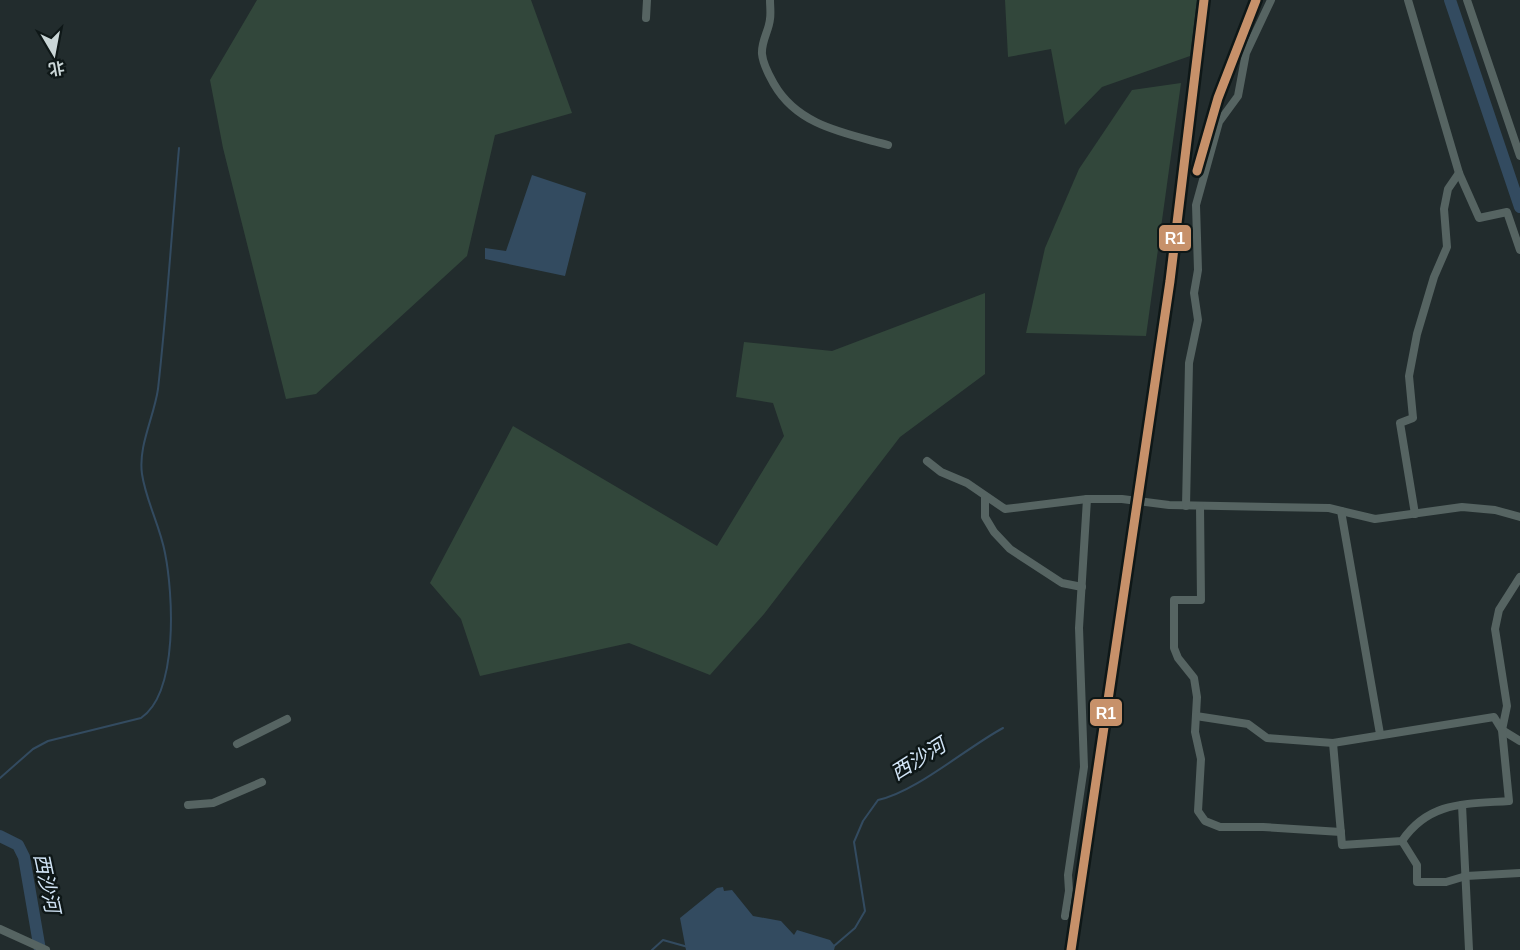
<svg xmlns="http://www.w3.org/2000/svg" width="1520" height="950" font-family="Helvetica,'Noto Sans SC',sans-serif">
	<rect width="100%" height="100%" fill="#222c2d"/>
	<!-- green -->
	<g fill="#32473b">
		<polygon points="257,0 531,0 572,113 495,135 467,256 316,394 286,399 223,148 210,80"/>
		<polygon points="1005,0 1197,0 1190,56 1102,87 1065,125 1051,49 1008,57"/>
		<polygon points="1181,83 1146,336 1026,333 1045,248 1079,169 1132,90"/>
		<polygon points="985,293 985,374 900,437 764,614 710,675 629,643 480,676 461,619 430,583 513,426 717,546 784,436 773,403 736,397 744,342 832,351"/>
	</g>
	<!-- water -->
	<g fill="#334b60">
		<polygon points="532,175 586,193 565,276 485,259 485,248 506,251"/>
		<polygon points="723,887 724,891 732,890 753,916 781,921 794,935 797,930 830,940 835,946 834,950 686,950 680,918 717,888"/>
	</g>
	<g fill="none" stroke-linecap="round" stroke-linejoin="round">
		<!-- stream -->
		<g stroke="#334b60" stroke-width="2">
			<path d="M0 778 33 749 48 741 141 718C179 692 173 593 165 553 160 526 146 501 142 474 138 446 154 417 158 389 167 309 172 228 179 148"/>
			<path d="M834 946 855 928 865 911 854 842 863 821 878 800C916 792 966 748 1003 728"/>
			<polyline points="652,950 663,940 688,947"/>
		</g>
		<!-- river -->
		<g stroke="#334b60" stroke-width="12">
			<polyline points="1450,0 1520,207"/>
			<polyline points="0,836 18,845 24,857 40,950"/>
		</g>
		<!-- minor -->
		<g stroke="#566462" stroke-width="8">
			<path d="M770 0C770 6 771 13 770 19 769 31 761 41 762 54 763 65 769 75 774 84 798 126 845 133 888 145"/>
			<polyline points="1408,0 1459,173 1479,218 1507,212 1520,250"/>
			<polyline points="1467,0 1520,156"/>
			<polyline points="646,18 647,0"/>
			<polyline points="927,461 941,472 967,483 1005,509 1087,499 1122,499 1169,505 1329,508 1375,519 1462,507 1495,510 1520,517"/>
			<polyline points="985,497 985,517 994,532 1010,549 1062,583 1082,587"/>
			<polyline points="1186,506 1189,363 1198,320 1194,293 1198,270 1196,205 1219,122 1238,96 1246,53 1271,0"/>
			<polyline points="1200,506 1201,600 1174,600 1174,648 1178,658 1194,678 1197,697 1195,732 1201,759 1198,811 1205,821 1220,827 1263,827 1341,832"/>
			<polyline points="1341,511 1380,734"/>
			<polyline points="1415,514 1400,423 1413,418 1409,376 1417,334 1434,277 1447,247 1444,209 1448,189 1459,173"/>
			<polyline points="1196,716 1248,724 1267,738 1333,743 1494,717 1502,730 1520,741"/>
			<path d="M1333 743 1342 845 1402 841C1429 801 1466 804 1509 801L1502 730 1507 706 1495 629 1499 610 1520 577"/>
			<polyline points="237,744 287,719"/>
			<polyline points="188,805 213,803 262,782"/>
			<polyline points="1462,805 1469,950"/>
			<polyline points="1402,841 1417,865 1417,882 1446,882 1466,876 1520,873"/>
			<polyline points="1065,916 1069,891 1068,875 1084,767 1079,628 1087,499"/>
			<polyline points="0,929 46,950"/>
		</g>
		<defs>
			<g id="rail-1">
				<polyline points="1197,171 1218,98 1256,0"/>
				<polyline points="1071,950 1170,281 1204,0"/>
			</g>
		</defs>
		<!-- rail-1 casing -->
		<use href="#rail-1" stroke="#0e1717" stroke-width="14"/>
		<!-- rail-1 -->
		<use href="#rail-1" stroke="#c7916a" stroke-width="9"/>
	</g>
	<g text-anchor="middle" stroke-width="5" stroke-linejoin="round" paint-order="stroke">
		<!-- water labels -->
		<g font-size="20" font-style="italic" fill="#d3e6f8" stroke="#0e1717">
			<text transform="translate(918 759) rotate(-32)" y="7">西沙河</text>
			<text transform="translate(47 883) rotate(78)" y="7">西沙河</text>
		</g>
	</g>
	<g stroke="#0e1717" stroke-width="2">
		<rect x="1158" y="224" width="34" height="28" rx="6" fill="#c7916a"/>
		<rect x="1089" y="698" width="34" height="29" rx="6" fill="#c7916a"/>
	</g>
	<g font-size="16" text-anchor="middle" font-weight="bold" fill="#fff">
		<text x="1175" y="244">R1</text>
		<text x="1106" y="719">R1</text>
	</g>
	<!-- north arrow -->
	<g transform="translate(54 54) rotate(170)" stroke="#0e1717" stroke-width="4.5" paint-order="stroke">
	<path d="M0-4.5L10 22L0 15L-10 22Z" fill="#cad6d7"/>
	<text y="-9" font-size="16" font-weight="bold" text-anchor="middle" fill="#cad6d7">北</text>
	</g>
</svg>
